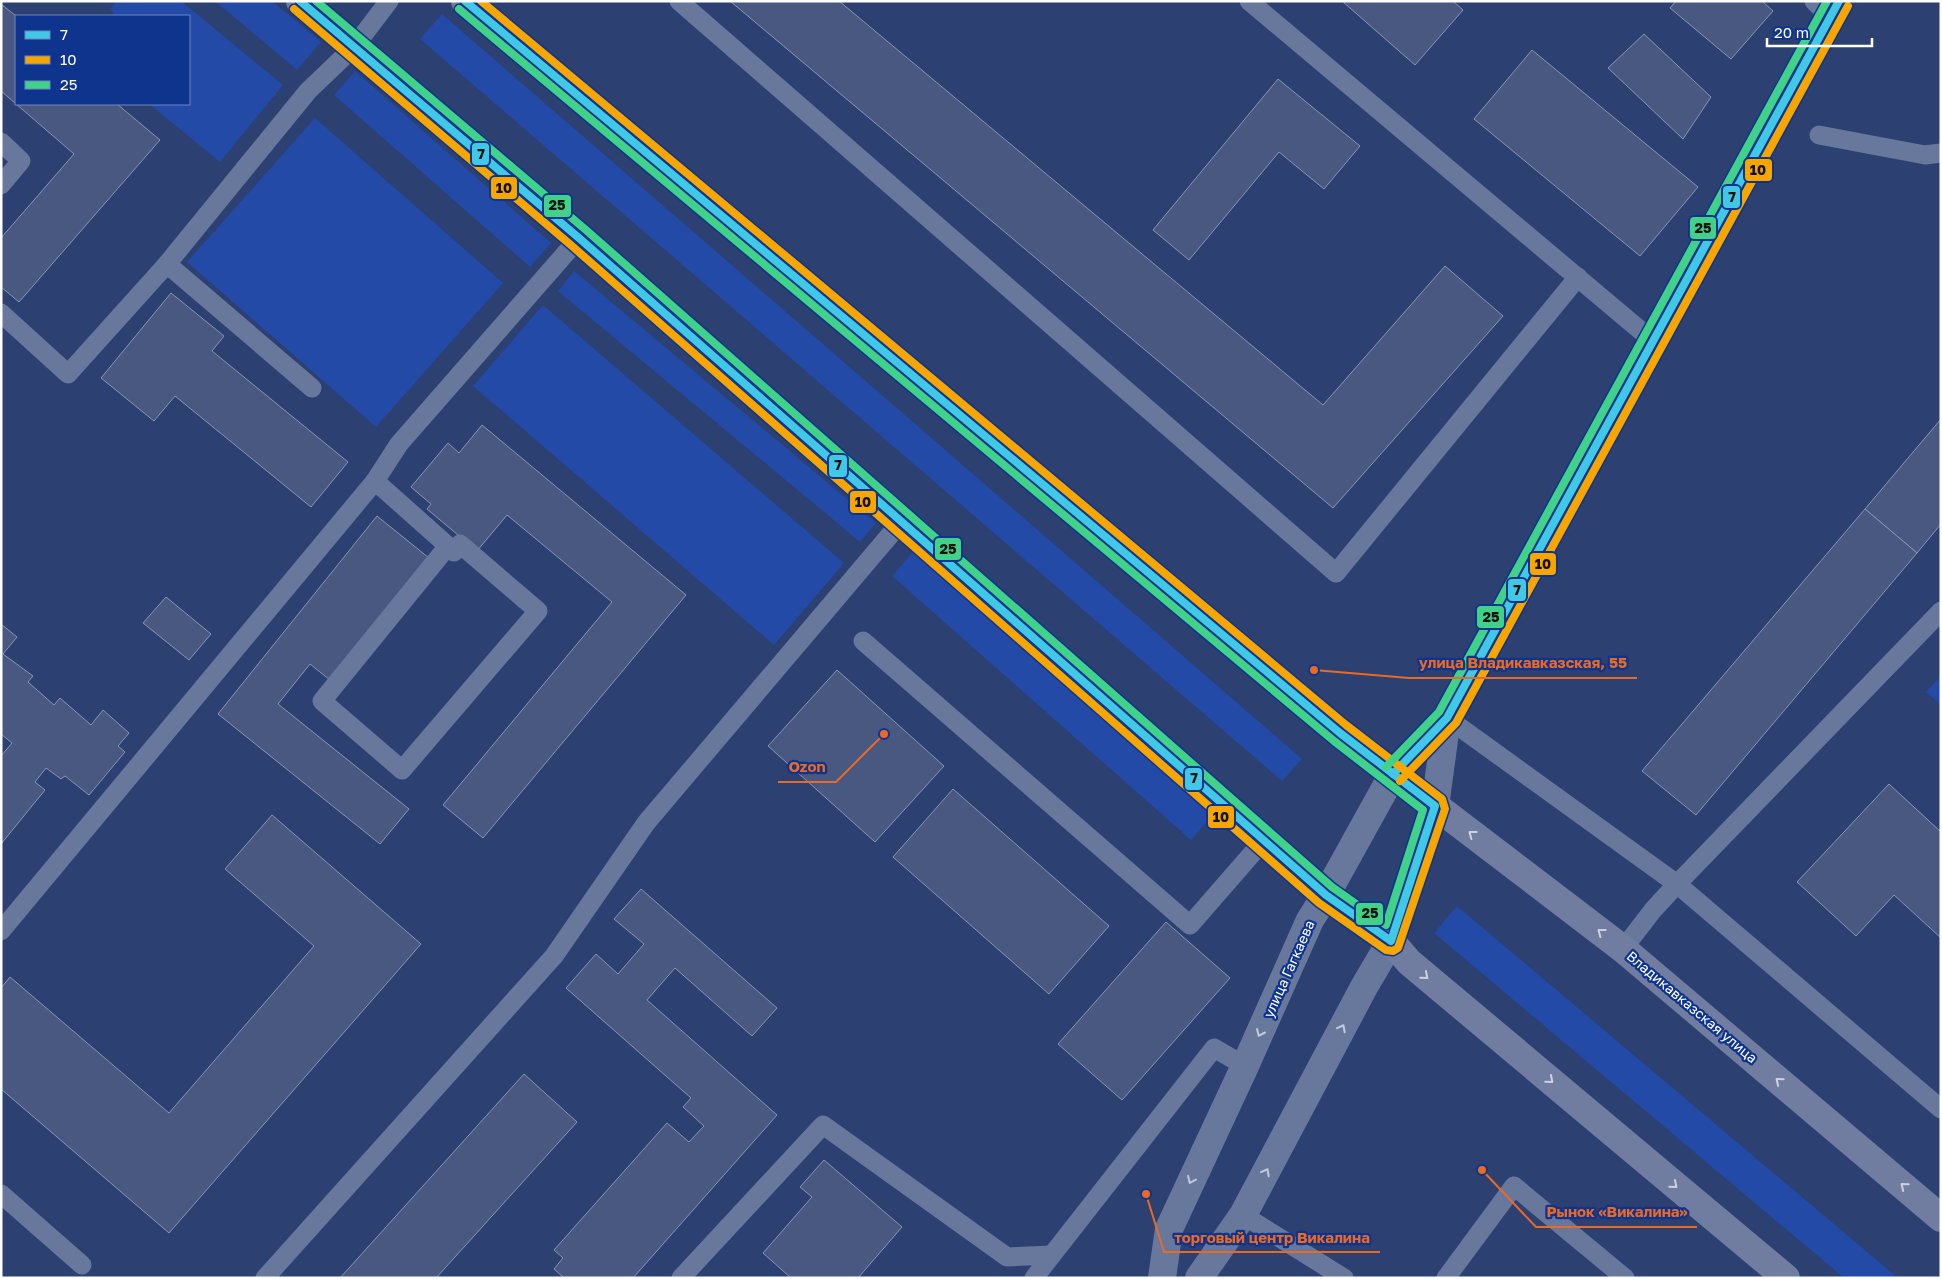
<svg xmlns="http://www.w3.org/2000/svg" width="1942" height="1279" font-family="'Golos Text',sans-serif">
	<rect width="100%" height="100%" fill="#2c4071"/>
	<!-- green -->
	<g fill="#224aa6">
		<polygon points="117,1 181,1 283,85 220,162 149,104 189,104 189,16 114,16 111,8"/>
		<polygon points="215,1 272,1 321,42 297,70"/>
		<polygon points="442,14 1302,759 1282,781 420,39"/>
		<polygon points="355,71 551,243 530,267 334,95"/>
		<polygon points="315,118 503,283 376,427 187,262"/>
		<polygon points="574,271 876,523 860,542 558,291"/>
		<polygon points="543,305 844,563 774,645 473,386"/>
		<polygon points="915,550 1213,814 1191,840 892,576"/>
		<polygon points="1941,676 1941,705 1926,692"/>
		<polygon points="1457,906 1898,1278 1844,1278 1434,933"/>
	</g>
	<!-- building -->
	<g fill="#485880" stroke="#8895b4">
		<polygon points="730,1 839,1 1323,405 1445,266 1503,316 1333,508"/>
		<polygon points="1342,1 1453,1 1463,10 1415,65"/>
		<polygon points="1676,1 1762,1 1773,11 1731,59 1670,8"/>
		<polygon points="1,4 16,16 16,104 117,104 160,140 19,302 1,287 1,238 74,154 1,91"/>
		<polygon points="1644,34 1711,97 1683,139 1608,68"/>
		<polygon points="1532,50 1698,187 1640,256 1474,119"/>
		<polygon points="1278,79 1360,146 1324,189 1279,152 1189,260 1153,230"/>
		<polygon points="171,293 224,336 212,351 348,462 311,507 175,396 154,421 101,378"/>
		<polygon points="1941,419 1941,524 1917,553 1865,509"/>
		<polygon points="482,425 686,595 483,838 443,805 612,602 507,515 477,551 427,509 431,504 411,487 448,443 459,453"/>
		<polygon points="1865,509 1917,553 1696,815 1642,771"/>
		<polygon points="377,516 429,558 330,680 310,664 278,704 409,809 380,844 218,714"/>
		<polygon points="166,597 211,634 189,660 143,623"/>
		<polygon points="1,624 17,637 3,654 33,676 28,682 54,705 60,698 91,725 103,710 129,733 118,746 125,752 89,795 65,776 61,779 46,768 35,782 45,790 1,844 1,756 12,743 1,734"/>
		<polygon points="837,670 944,766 875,842 768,746"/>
		<polygon points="1889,784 1941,832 1941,938 1894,895 1856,936 1797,882"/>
		<polygon points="953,789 1109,926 1049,994 893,857"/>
		<polygon points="272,815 421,944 169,1233 1,1089 1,988 10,977 169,1113 314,946 225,869"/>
		<polygon points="641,889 777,1008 752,1036 675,968 647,1000 777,1115 633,1278 564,1278 554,1269 563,1258 554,1250 667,1123 689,1142 704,1126 683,1107 691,1098 566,988 596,954 618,974 644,944 614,919"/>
		<polygon points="1166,922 1230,978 1122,1100 1058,1044"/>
		<polygon points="524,1074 577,1122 436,1278 340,1278"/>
		<polygon points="824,1160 902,1227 858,1278 791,1278 763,1253 812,1197 800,1187"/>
	</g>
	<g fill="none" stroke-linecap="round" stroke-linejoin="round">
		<!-- service -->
		<g stroke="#68789d" stroke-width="19">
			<polyline points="679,1 1336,573 1578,277"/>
			<polyline points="1249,1 1653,341"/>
			<polyline points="1814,1 1831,18"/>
			<polyline points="1819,135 1925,155 1941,153"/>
			<polyline points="1,142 21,161 1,185"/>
			<polyline points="1,313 68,374 167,264"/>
			<polyline points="312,388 167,264 308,91 354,47 389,1"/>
			<polyline points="448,546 454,552 460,544 538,611 402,770 322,701 448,546 375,481 399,444 579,238"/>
			<polyline points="863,641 1190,925 1264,840"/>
			<polyline points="1447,718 1677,884 1941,1109"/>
			<polyline points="1,931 375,481"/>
			<polyline points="1623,949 1653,910 1677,884 1941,611"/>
			<polyline points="1,1194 82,1265"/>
			<polyline points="1243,1215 1344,1278"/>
			<polyline points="265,1278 554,956 646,823 901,522"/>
			<polyline points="681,1278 823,1125 1007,1257 1051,1255"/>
			<polyline points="1034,1278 1214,1048 1245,1066"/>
			<polyline points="1446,1278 1514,1186 1625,1278"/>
		</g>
		<!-- minor -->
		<g stroke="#68789d" stroke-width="28">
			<polyline points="1162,1278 1169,1229 1245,1066 1310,920 1326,895"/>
			<polyline points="1199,1278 1243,1215 1364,987 1391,941"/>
		</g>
		<!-- tertiary -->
		<g stroke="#68789d" stroke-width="28">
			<polyline points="1326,895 1393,774 1447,718 1839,1"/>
			<polyline points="1391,941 1435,806 1447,718"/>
		</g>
		<!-- secondary -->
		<g stroke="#707da1" stroke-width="28">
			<polyline points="300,1 579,238 1326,895 1391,941 1409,962 1786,1278"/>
			<polyline points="465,1 1340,733 1623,949 1941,1218"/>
		</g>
		<defs>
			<g id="bus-1">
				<polyline points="300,1 579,238 1326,895 1391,941 1435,806 1340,733 465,1"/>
				<polyline points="1393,774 1447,718 1839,1"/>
			</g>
			<g id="bus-2">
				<polyline points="294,9 572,246 1319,903 1386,950 1393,951 1398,948 1445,809 1442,799 1346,725 481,1"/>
				<polyline points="1400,781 1456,723 1848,6"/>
			</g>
			<g id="bus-3">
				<polyline points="316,1 586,230 1332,887 1386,925 1423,810 1334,741 459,9"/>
				<polyline points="1386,767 1439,712 1827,1"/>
			</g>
		</defs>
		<!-- bus-1 casing -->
		<use href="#bus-1" stroke="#0f348e" stroke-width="11"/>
		<!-- bus-2 casing -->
		<use href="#bus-2" stroke="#0f348e" stroke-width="11"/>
		<!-- bus-3 casing -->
		<use href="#bus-3" stroke="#0f348e" stroke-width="11"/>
		<!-- bus-1 -->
		<use href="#bus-1" stroke="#40c8e6" stroke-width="8"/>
		<!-- bus-2 -->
		<use href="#bus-2" stroke="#f7a600" stroke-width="8"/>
		<!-- bus-3 -->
		<use href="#bus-3" stroke="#40d288" stroke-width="8"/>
	</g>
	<!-- one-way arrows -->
	<defs><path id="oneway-chevron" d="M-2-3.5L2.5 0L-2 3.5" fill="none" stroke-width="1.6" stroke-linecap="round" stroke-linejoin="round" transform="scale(1.25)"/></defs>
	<g stroke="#cdd2de">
		<use href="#oneway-chevron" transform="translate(1472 834) rotate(-143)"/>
		<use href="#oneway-chevron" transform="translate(1601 932) rotate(-143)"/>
		<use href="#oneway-chevron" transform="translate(1425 976) rotate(40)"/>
		<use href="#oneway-chevron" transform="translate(1550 1080) rotate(40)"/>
		<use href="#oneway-chevron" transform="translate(1779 1081) rotate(-140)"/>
		<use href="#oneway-chevron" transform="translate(1674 1185) rotate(40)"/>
		<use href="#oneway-chevron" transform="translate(1904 1186) rotate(-140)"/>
	</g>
	<g stroke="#c3c9d8">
		<use href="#oneway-chevron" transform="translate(1342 1028) rotate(-62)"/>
		<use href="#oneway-chevron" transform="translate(1260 1033) rotate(114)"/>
		<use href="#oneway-chevron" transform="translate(1266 1172) rotate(-62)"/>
		<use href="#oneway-chevron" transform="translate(1191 1180) rotate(115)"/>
	</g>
	<g text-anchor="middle" stroke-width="4.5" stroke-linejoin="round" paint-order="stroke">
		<!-- street labels -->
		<g font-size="14" fill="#fff" stroke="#0f348e">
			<text transform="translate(1289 969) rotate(-66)" y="5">улица Гагкаева</text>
			<text transform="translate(1692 1007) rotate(40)" y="5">Владикавказская улица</text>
		</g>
	</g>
	<!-- callouts -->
	<path fill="none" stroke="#ea6a24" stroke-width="2" d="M1314 670L1409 678H1637M884 734L836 782H778M1482 1170L1536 1227H1697M1146 1194L1164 1252H1380"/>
	<g fill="#ea6a24" stroke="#0f348e" stroke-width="2">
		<circle cx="1314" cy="670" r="5"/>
		<circle cx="884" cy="734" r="5"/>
		<circle cx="1482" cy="1170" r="5"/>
		<circle cx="1146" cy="1194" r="5"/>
	</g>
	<g font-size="15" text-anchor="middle" font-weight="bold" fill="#ea6a24" stroke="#0f348e" stroke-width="4.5" stroke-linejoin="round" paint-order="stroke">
		<text x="1523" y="668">улица Владикавказская, 55</text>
		<text x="807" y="772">Ozon</text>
		<text x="1617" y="1217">Рынок «Викалина»</text>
		<text x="1272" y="1243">торговый центр Викалина</text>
	</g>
	<g stroke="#0f348e" stroke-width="2">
		<rect x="471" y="142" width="19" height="24" rx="5" fill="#40c8e6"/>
		<rect x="1744" y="158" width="29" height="24" rx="5" fill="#f7a600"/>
		<rect x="490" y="176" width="28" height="24" rx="5" fill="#f7a600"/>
		<rect x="1722" y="185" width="19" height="24" rx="5" fill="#40c8e6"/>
		<rect x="543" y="194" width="29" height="24" rx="5" fill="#40d288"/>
		<rect x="1689" y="216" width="28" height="24" rx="5" fill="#40d288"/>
		<rect x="828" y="454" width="20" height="24" rx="5" fill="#40c8e6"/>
		<rect x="849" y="490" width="28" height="24" rx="5" fill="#f7a600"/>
		<rect x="934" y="537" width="28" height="24" rx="5" fill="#40d288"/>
		<rect x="1529" y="552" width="28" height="24" rx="5" fill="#f7a600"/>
		<rect x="1507" y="578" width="20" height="24" rx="5" fill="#40c8e6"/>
		<rect x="1476" y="605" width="29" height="24" rx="5" fill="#40d288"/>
		<rect x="1184" y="767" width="19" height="24" rx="5" fill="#40c8e6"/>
		<rect x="1207" y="805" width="28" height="24" rx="5" fill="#f7a600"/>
		<rect x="1355" y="902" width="29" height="24" rx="5" fill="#40d288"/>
	</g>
	<g font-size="14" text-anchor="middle" font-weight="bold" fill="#111">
		<text x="481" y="159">7</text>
		<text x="1758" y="175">10</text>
		<text x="504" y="193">10</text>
		<text x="1732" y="202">7</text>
		<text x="557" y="210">25</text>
		<text x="1703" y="233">25</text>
		<text x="838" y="470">7</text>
		<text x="863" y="507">10</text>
		<text x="948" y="554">25</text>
		<text x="1543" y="569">10</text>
		<text x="1517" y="595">7</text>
		<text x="1491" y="622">25</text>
		<text x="1194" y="783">7</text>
		<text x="1221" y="822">10</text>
		<text x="1370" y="918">25</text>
	</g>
	<!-- border -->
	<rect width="1942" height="1279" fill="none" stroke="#ffffff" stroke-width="5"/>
	<!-- legend -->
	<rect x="15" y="15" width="175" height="90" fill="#0f348e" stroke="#6f85bb"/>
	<rect x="25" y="31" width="25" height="8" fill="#40c8e6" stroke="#6f85bb"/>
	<text x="60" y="40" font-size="15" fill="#ffffff">7</text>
	<rect x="25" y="56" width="25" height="8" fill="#f7a600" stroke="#6f85bb"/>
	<text x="60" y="65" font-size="15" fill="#ffffff">10</text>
	<rect x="25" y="81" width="25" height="8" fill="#40d288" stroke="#6f85bb"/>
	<text x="60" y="90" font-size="15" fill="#ffffff">25</text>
	<!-- scale -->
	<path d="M1767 38v8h105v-8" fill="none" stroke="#ffffff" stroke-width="2.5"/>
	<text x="1774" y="38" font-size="15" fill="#ffffff" stroke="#0f348e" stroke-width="4" paint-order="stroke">20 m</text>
</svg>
